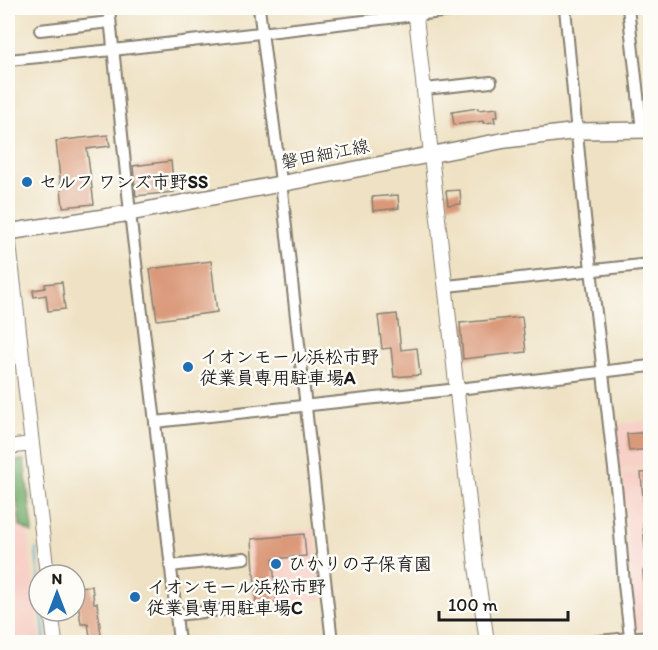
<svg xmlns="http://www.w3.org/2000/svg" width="658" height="650" font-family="Itim,'Klee One',sans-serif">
	<rect width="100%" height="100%" fill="#fdfcf7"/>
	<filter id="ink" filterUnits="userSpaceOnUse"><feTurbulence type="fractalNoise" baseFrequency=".0167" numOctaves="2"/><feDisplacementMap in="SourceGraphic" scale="12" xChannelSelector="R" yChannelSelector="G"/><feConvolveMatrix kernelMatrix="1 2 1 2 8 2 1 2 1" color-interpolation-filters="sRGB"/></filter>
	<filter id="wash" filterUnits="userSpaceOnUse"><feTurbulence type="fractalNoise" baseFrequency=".008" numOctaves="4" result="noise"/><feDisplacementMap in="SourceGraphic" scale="24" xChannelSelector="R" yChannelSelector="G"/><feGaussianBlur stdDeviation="1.35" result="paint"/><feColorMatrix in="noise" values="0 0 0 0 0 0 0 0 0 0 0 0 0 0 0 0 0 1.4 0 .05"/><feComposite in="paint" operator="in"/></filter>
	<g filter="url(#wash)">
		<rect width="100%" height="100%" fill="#efe2c4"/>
		<!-- built -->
		<g fill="#f7d1c8">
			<polygon points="650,420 650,468 619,471 615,424"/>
			<polygon points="20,465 41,642 8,642 8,466"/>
			<polygon points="650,470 650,630 635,631 622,473"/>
			<polygon points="315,529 323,600 254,608 247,537"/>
		</g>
		<!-- forest -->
		<polygon fill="#74ac6a" stroke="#486443" stroke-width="1.5" points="24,460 33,530 32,533 20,526 17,500 8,495 8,461"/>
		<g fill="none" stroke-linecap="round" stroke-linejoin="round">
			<!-- stream -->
			<g stroke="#5eb2da" stroke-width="2">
				<polyline points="36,549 39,580"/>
				<polyline points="42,611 45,642"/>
			</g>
		</g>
		<g id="blocks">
			<!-- building -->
			<g fill="#da9979">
				<polygon points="478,108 478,110 497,108 498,117 494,117 495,122 483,123 483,121 454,125 452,112"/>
				<polygon points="108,135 110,146 87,149 94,204 63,207 56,141"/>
				<polygon points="171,161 174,192 136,196 133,166"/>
				<polygon points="460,190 461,204 448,205 446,191"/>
				<polygon points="398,195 399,208 373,211 372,197"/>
				<polygon points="211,261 217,312 157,320 150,269"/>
				<polygon points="62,282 65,309 48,311 46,295 34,297 33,290 45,288 45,284"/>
				<polygon points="397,314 401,350 417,348 420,375 394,377 391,348 382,349 378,316"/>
				<polygon points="522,317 526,352 463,359 460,323"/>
				<polygon points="651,432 651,449 629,451 627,434"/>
				<polygon points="651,472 651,510 644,510 641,473"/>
				<polygon points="643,523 651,523 651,549 645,549"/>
				<polygon points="304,534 306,556 273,559 276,602 256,604 252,539"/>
				<polygon points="643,571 651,571 651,599 645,599"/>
				<polygon points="92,586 94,603 97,603 102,642 91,642 88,624 81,624 76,587"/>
			</g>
		</g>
	</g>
	<g filter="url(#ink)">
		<use href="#blocks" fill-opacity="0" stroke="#867f70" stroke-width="1.5"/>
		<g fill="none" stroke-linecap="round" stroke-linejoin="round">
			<defs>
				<g id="minor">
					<polyline points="109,8 130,213 155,422 179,642"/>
					<polyline points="259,8 281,182 332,642"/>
					<polyline points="565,8 585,217 617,495 624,584 630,637"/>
					<polyline points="628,8 642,130"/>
					<polyline points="40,30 110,22"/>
					<polyline points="8,60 113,50 476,8"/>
					<polyline points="425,89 491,82"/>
					<polyline points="447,286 650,264"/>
					<polyline points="155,422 458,389 650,366"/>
					<polyline points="170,566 244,558"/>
					<polyline points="176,615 249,607"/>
					<polyline points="589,642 650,636"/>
				</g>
				<g id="tertiary">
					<polyline points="415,8 476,566 487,642"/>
					<polyline points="8,235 47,575"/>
					<polyline points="8,447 31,444"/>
					<polyline points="51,611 55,642"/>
				</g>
				<polyline id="secondary" points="8,232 130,213 506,140 578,131 650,130"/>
			</defs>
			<!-- minor casing -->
			<use href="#minor" stroke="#867f70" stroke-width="14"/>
			<!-- tertiary casing -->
			<use href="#tertiary" stroke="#867f70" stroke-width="16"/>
			<!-- secondary casing -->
			<use href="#secondary" stroke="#867f70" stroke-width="18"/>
			<!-- minor -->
			<use href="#minor" stroke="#fff" stroke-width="10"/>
			<!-- tertiary -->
			<use href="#tertiary" stroke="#fff" stroke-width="14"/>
			<!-- secondary -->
			<use href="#secondary" stroke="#fff" stroke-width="15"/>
		</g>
	</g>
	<!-- markers -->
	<g fill="#1f6fb2" stroke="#fdfcf7" stroke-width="2">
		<circle cx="27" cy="182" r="6"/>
		<circle cx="188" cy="367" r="6"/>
		<circle cx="276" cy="564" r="6"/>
		<circle cx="135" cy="597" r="6"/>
	</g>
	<g text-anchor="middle" stroke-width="5" stroke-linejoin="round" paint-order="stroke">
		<!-- street labels -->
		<g font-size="18" fill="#1c1c1c" stroke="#fdfcf7">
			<text transform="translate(325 154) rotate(-11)" y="6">磐田細江線</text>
		</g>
		<!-- poi labels -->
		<g font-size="18" font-weight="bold" fill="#1c1c1c" stroke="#fdfcf7" text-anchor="start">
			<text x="39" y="188">セルフ ワンズ市野SS</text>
			<text x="200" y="363">イオンモール浜松市野<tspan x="200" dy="21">従業員専用駐車場A</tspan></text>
			<text x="288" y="570">ひかりの子保育園</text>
			<text x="147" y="593">イオンモール浜松市野<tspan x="147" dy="21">従業員専用駐車場C</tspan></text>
		</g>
	</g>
	<!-- margin -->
	<rect width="658" height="650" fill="none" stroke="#fdfcf7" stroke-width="30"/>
	<!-- north arrow -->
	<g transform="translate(57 593)"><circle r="28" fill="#fdfcf7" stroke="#a3a29f" stroke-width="1.5"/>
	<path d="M0-4.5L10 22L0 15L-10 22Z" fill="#1f6fb2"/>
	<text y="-9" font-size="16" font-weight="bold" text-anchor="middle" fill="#1c1c1c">N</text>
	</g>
	<!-- scale -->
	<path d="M439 611v9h129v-9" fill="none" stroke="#1c1c1c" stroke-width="3"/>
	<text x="448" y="611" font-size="18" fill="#1c1c1c" stroke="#fdfcf7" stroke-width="4.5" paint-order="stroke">100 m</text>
</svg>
